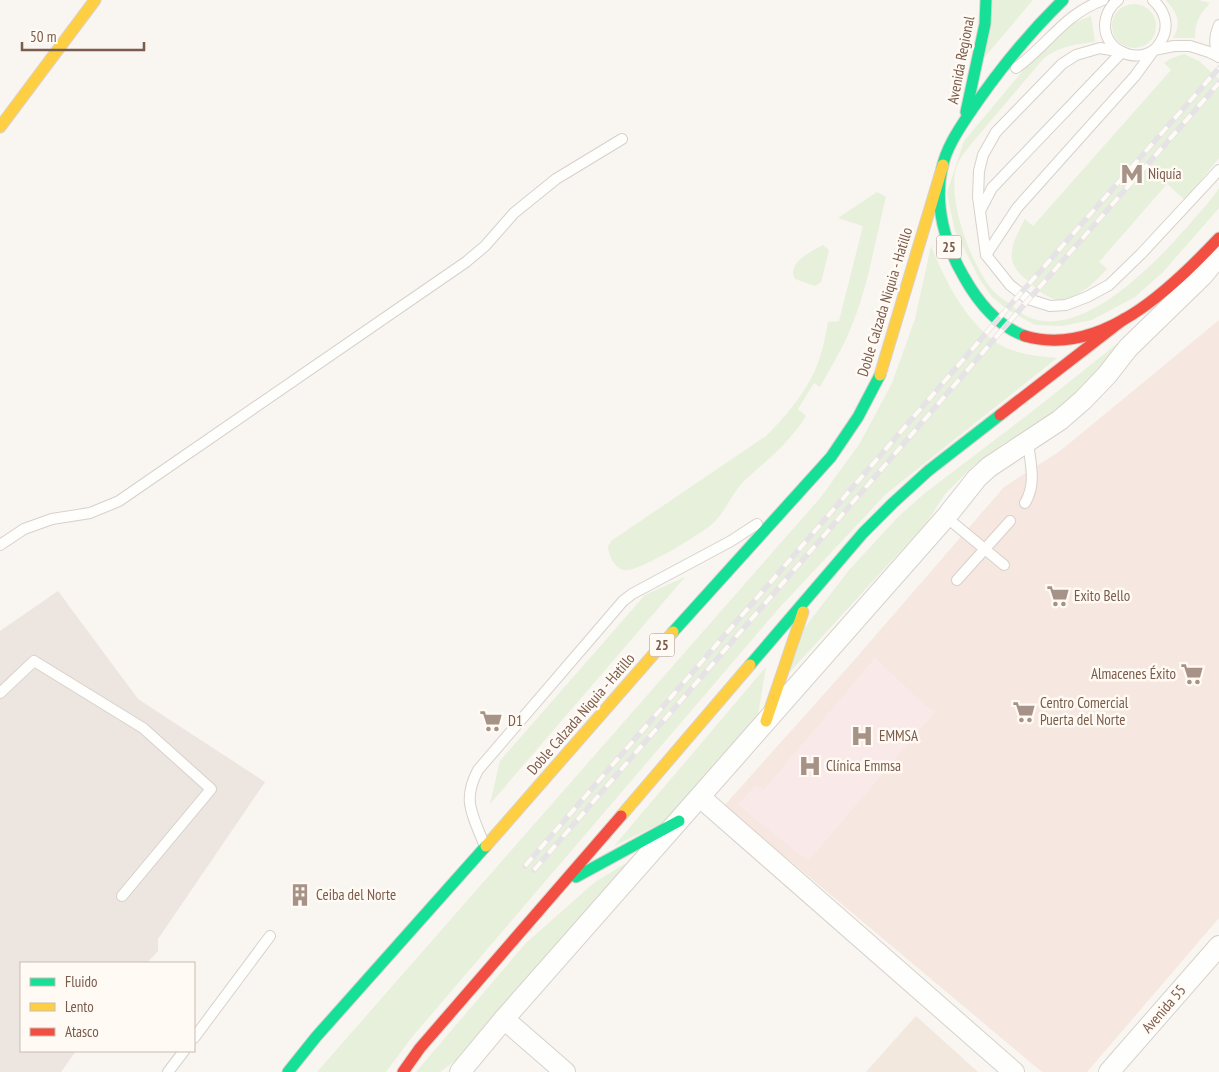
<svg xmlns="http://www.w3.org/2000/svg" width="1219" height="1072" font-family="'PT Sans Narrow',sans-serif">
	<rect width="100%" height="100%" fill="#f9f5f0"/>
	<!-- residential -->
	<polygon fill="#f2e8de" points="916,1016 978,1072 866,1072"/>
	<!-- commercial -->
	<polygon fill="#f6e8e1" points="1219,320 1219,918 1087,1072 1042,1072 801,870 723,807 849,666 1004,487 1060,451"/>
	<!-- industrial -->
	<polygon fill="#ede5e0" points="58,591 138,699 265,782 158,939 158,951 147,963 21,963 21,1051 76,1051 61,1072 0,1072 0,631"/>
	<!-- medical -->
	<polygon fill="#fae9e9" points="875,658 922,703 935,712 808,861 738,805 756,785 764,790"/>
	<!-- green -->
	<g fill="#e7f0db">
		<polygon points="993,0 1033,0 983,59"/>
		<path d="M1166 0H1198L1210 3C1199 16 1195 21 1195 38H1173C1183 22 1176 12 1166 0Z"/>
		<circle cx="1134" cy="26" r="22"/>
		<path d="M1091 16 1095 42C1076 44 1060 46 1044 58L972 143C965 152 957 161 955 173 950 207 970 260 990 287 995 294 1003 299 1010 304 1020 313 1030 320 1043 321 1095 327 1156 262 1188 226 1198 214 1210 202 1219 188V208L1163 272 1135 297 1092 320 1062 326 1035 325 1008 310 992 297 980 280 955 231 947 193 964 141 1036 55 1064 27Z"/>
		<path d="M1184 54 1199 61 1219 79V158L1185 200 1167 184 1099 262 1107 269C1096 281 1077 300 1059 300 1048 299 1037 289 1030 283 1021 275 1014 270 1012 259 1010 245 1019 231 1025 219L1033 226 1171 70 1164 63 1170 59Z"/>
		<path d="M877 192 886 197C875 241 868 288 850 330 842 350 830 368 820 387L814 383 798 409 806 416C797 430 787 442 774 454 764 464 753 472 743 482 731 495 725 513 711 525 699 535 643 569 628 570 616 572 609 556 608 547L611 541 766 436C787 415 809 389 819 360 823 348 826 334 828 322L839 321 863 226 838 218Z"/>
		<path d="M823 245 829 250 821 282 815 286 795 279C786 264 811 251 823 245Z"/>
		<path d="M931 246C946 282 964 319 997 343 1013 354 1038 356 1057 358L886 494 780 607 412 1037 386 1072H317L821 497 860 443 892 383 915 319Z"/>
		<polygon points="1138,327 1065,411 1040,423 1004,443 973,466 945,494 927,522 788,674 802,631 849,570 899,516 925,493 1034,410"/>
		<polygon points="685,577 490,804 500,761 645,595"/>
		<polygon points="766,667 758,715 670,819 614,846"/>
		<polygon points="633,859 459,1058 440,1072 416,1072 526,943 595,882"/>
	</g>
	<g fill="none" stroke-linecap="round" stroke-linejoin="round">
		<defs>
			<g id="lane">
				<path d="M1118 0C1110 6 1105 16 1105 26 1105 50 1135 64 1154 50 1157 48 1159 44 1161 41 1170 26 1165 11 1153 0"/>
				<path d="M1219 25C1214 37 1214 46 1219 57"/>
				<polyline points="1122,52 1100,48 1076,55 1062,64 996,132 983,155 979,171 978,197 986,255 1010,285 1028,299 1050,306 1066,305 1087,297 1109,285 1141,254 1219,170"/>
				<path d="M1016 68C1049 44 1063 15 1103 0"/>
				<polyline points="980,211 992,188 1122,52"/>
				<polyline points="986,255 1017,208 1135,76 1154,50 1174,46 1190,46 1209,52 1219,57"/>
				<path d="M1025 503C1037 483 1030 463 1028 441"/>
				<polyline points="946,517 1004,565"/>
				<polyline points="0,545 24,529 52,519 90,513 119,501 466,262 485,246 514,213 556,179 622,139"/>
				<polyline points="957,580 1010,521"/>
				<polyline points="0,693 34,661 143,728 211,789 122,896"/>
				<path d="M484 844C472 814 462 800 478 770L623 601 632 594 731 541 757 524"/>
				<polyline points="194,1038 270,936"/>
				<polyline points="168,1072 184,1051"/>
			</g>
			<g id="street">
				<polyline points="700,797 1014,1072"/>
				<polyline points="504,1019 565,1072"/>
				<polyline points="460,1072 504,1019 946,517 977,478 989,467 1060,420 1083,400 1107,375 1128,348 1203,275 1219,256"/>
				<polyline points="1109,1072 1219,946"/>
			</g>
			<g id="fast">
				<polyline points="966,112 985,24 986,0"/>
				<path d="M1025 336C997 326 978 302 964 277 945 245 934 205 942 168 946 149 957 132 967 117 995 75 1027 35 1063 0"/>
				<polyline points="673,632 831,457 858,417 880,375"/>
				<polyline points="750,665 863,533 893,503 928,471 1000,415"/>
				<polyline points="576,877 679,821"/>
				<polyline points="288,1072 316,1037 486,846"/>
			</g>
			<g id="slow">
				<polyline points="0,127 95,0"/>
				<polyline points="880,375 943,165"/>
				<polyline points="766,721 803,612"/>
				<polyline points="621,816 750,665"/>
				<polyline points="486,846 673,632"/>
			</g>
			<g id="jam">
				<path d="M1025 336C1101 358 1172 288 1219 238"/>
				<polyline points="1000,415 1124,319"/>
				<polyline points="403,1072 420,1048 621,816"/>
			</g>
		</defs>
		<!-- lane casing -->
		<use href="#lane" stroke="#d7d1cb" stroke-width="12"/>
		<!-- street casing -->
		<use href="#street" stroke="#d7d1cb" stroke-width="22"/>
		<!-- fast casing -->
		<use href="#fast" stroke="#d9d2cb" stroke-width="13"/>
		<!-- slow casing -->
		<use href="#slow" stroke="#d9d2cb" stroke-width="13"/>
		<!-- jam casing -->
		<use href="#jam" stroke="#d9d2cb" stroke-width="13"/>
		<!-- lane -->
		<use href="#lane" stroke="#fefefd" stroke-width="10"/>
		<!-- street -->
		<use href="#street" stroke="#fefefd" stroke-width="20"/>
		<!-- fast -->
		<use href="#fast" stroke="#16e098" stroke-width="11"/>
		<!-- slow -->
		<use href="#slow" stroke="#ffcf43" stroke-width="11"/>
		<!-- jam -->
		<use href="#jam" stroke="#f24e42" stroke-width="11"/>
		<defs>
			<g id="rail">
				<polyline points="525,866 1013,302 1219,68"/>
				<polyline points="534,870 1023,306 1219,83"/>
			</g>
		</defs>
		<!-- rail casing -->
		<use href="#rail" stroke="#e6e3e7" stroke-width="5.5"/>
		<!-- rail -->
		<use href="#rail" stroke="#fffaf3" stroke-width="4" stroke-dasharray="11" stroke-linecap="butt"/>
	</g>
	<!-- icons -->
	<defs>
		<symbol id="metro-bare" viewBox="-9 -9 18 18"><path d="M-5.5 5V-5H-3L0 0L3-5H5.5V5H3V-.5L0 4L-3-.5V5Z" fill="#a69286" stroke="#fffaf3" stroke-width="2.5" paint-order="stroke"/></symbol>
		<symbol id="supermarket-bare" viewBox="-9 -9 18 18"><path d="M-6-5.5h2.5l.6 2H6L4.5 2H-2.5L-4.4-4H-6ZM-1.5 3.2a1.3 1.3 0 1 0 .1 0ZM3 3.2a1.3 1.3 0 1 0 .1 0Z" fill="#a69286" stroke="#fffaf3" stroke-width="2.5" paint-order="stroke"/></symbol>
		<symbol id="hospital-bare" viewBox="-9 -9 18 18"><path d="M-5-5h3v3.5h4V-5h3V5h-3V1.5h-4V5h-3Z" fill="#a69286" stroke="#fffaf3" stroke-width="2.5" paint-order="stroke"/></symbol>
		<symbol id="building-bare" viewBox="-9 -9 18 18"><path d="M-4-6H4V6H1V3H-1V6H-4ZM-2.5-4.3h1.7v1.8h-1.7ZM.8-4.3h1.7v1.8H.8ZM-2.5-1h1.7V.8h-1.7ZM.8-1h1.7V.8H.8Z" fill="#a69286" stroke="#fffaf3" stroke-width="2.5" paint-order="stroke"/></symbol>
	</defs>
	<g fill-rule="evenodd">
		<use href="#metro-bare" x="1116" y="158" width="32" height="32"/>
		<use href="#supermarket-bare" x="1042" y="580" width="32" height="32"/>
		<use href="#supermarket-bare" x="1176" y="658" width="32" height="32"/>
		<use href="#supermarket-bare" x="1008" y="696" width="32" height="32"/>
		<use href="#supermarket-bare" x="475" y="705" width="32" height="32"/>
		<use href="#hospital-bare" x="846" y="720" width="32" height="32"/>
		<use href="#hospital-bare" x="794" y="750" width="32" height="32"/>
		<use href="#building-bare" x="284" y="879" width="32" height="32"/>
	</g>
	<g text-anchor="middle" stroke-width="5" stroke-linejoin="round" paint-order="stroke">
		<!-- shield labels -->
		<g fill="#fffaf3" stroke="#a28b7f" stroke-width="1">
			<rect x="936.5" y="235.5" width="25" height="23" rx="4"/>
			<rect x="649.5" y="633.5" width="25" height="23" rx="4"/>
		</g>
		<g font-size="14" font-weight="bold" fill="#7a5c4d">
			<text x="949" y="252">25</text>
			<text x="662" y="650">25</text>
		</g>
		<!-- street labels -->
		<g font-size="15" fill="#7a5c4d" stroke="#fffaf3">
			<text transform="translate(961 60) rotate(-79)" y="5">Avenida Regional</text>
			<text transform="translate(885 302) rotate(-73)" y="5">Doble Calzada Niquia - Hatillo</text>
			<text transform="translate(581 714) rotate(-49)" y="5">Doble Calzada Niquia - Hatillo</text>
			<text transform="translate(1164 1009) rotate(-49)" y="5">Avenida 55</text>
		</g>
		<!-- poi labels -->
		<g font-size="15" fill="#7a5c4d" stroke="#fffaf3" text-anchor="start">
			<text x="1148" y="179">Niquía</text>
			<text x="1074" y="601">Exito Bello</text>
			<text x="1176" y="679" text-anchor="end">Almacenes Éxito</text>
			<text x="1040" y="708">Centro Comercial<tspan x="1040" dy="17">Puerta del Norte</tspan></text>
			<text x="508" y="726">D1</text>
			<text x="879" y="741">EMMSA</text>
			<text x="826" y="771">Clínica Emmsa</text>
			<text x="316" y="900">Ceiba del Norte</text>
		</g>
	</g>
	<!-- legend -->
	<rect x="20" y="962" width="175" height="90" fill="#fffaf3" stroke="#cabbb1"/>
	<rect x="30" y="978" width="25" height="8" fill="#16e098" stroke="#cabbb1"/>
	<text x="65" y="987" font-size="15" fill="#7a5c4d">Fluido</text>
	<rect x="30" y="1003" width="25" height="8" fill="#ffcf43" stroke="#cabbb1"/>
	<text x="65" y="1012" font-size="15" fill="#7a5c4d">Lento</text>
	<rect x="30" y="1028" width="25" height="8" fill="#f24e42" stroke="#cabbb1"/>
	<text x="65" y="1037" font-size="15" fill="#7a5c4d">Atasco</text>
	<!-- scale -->
	<path d="M22 42v8h122v-8" fill="none" stroke="#7a5c4d" stroke-width="2.5"/>
	<text x="30" y="42" font-size="15" fill="#7a5c4d" stroke="#fffaf3" stroke-width="4" paint-order="stroke">50 m</text>
</svg>
